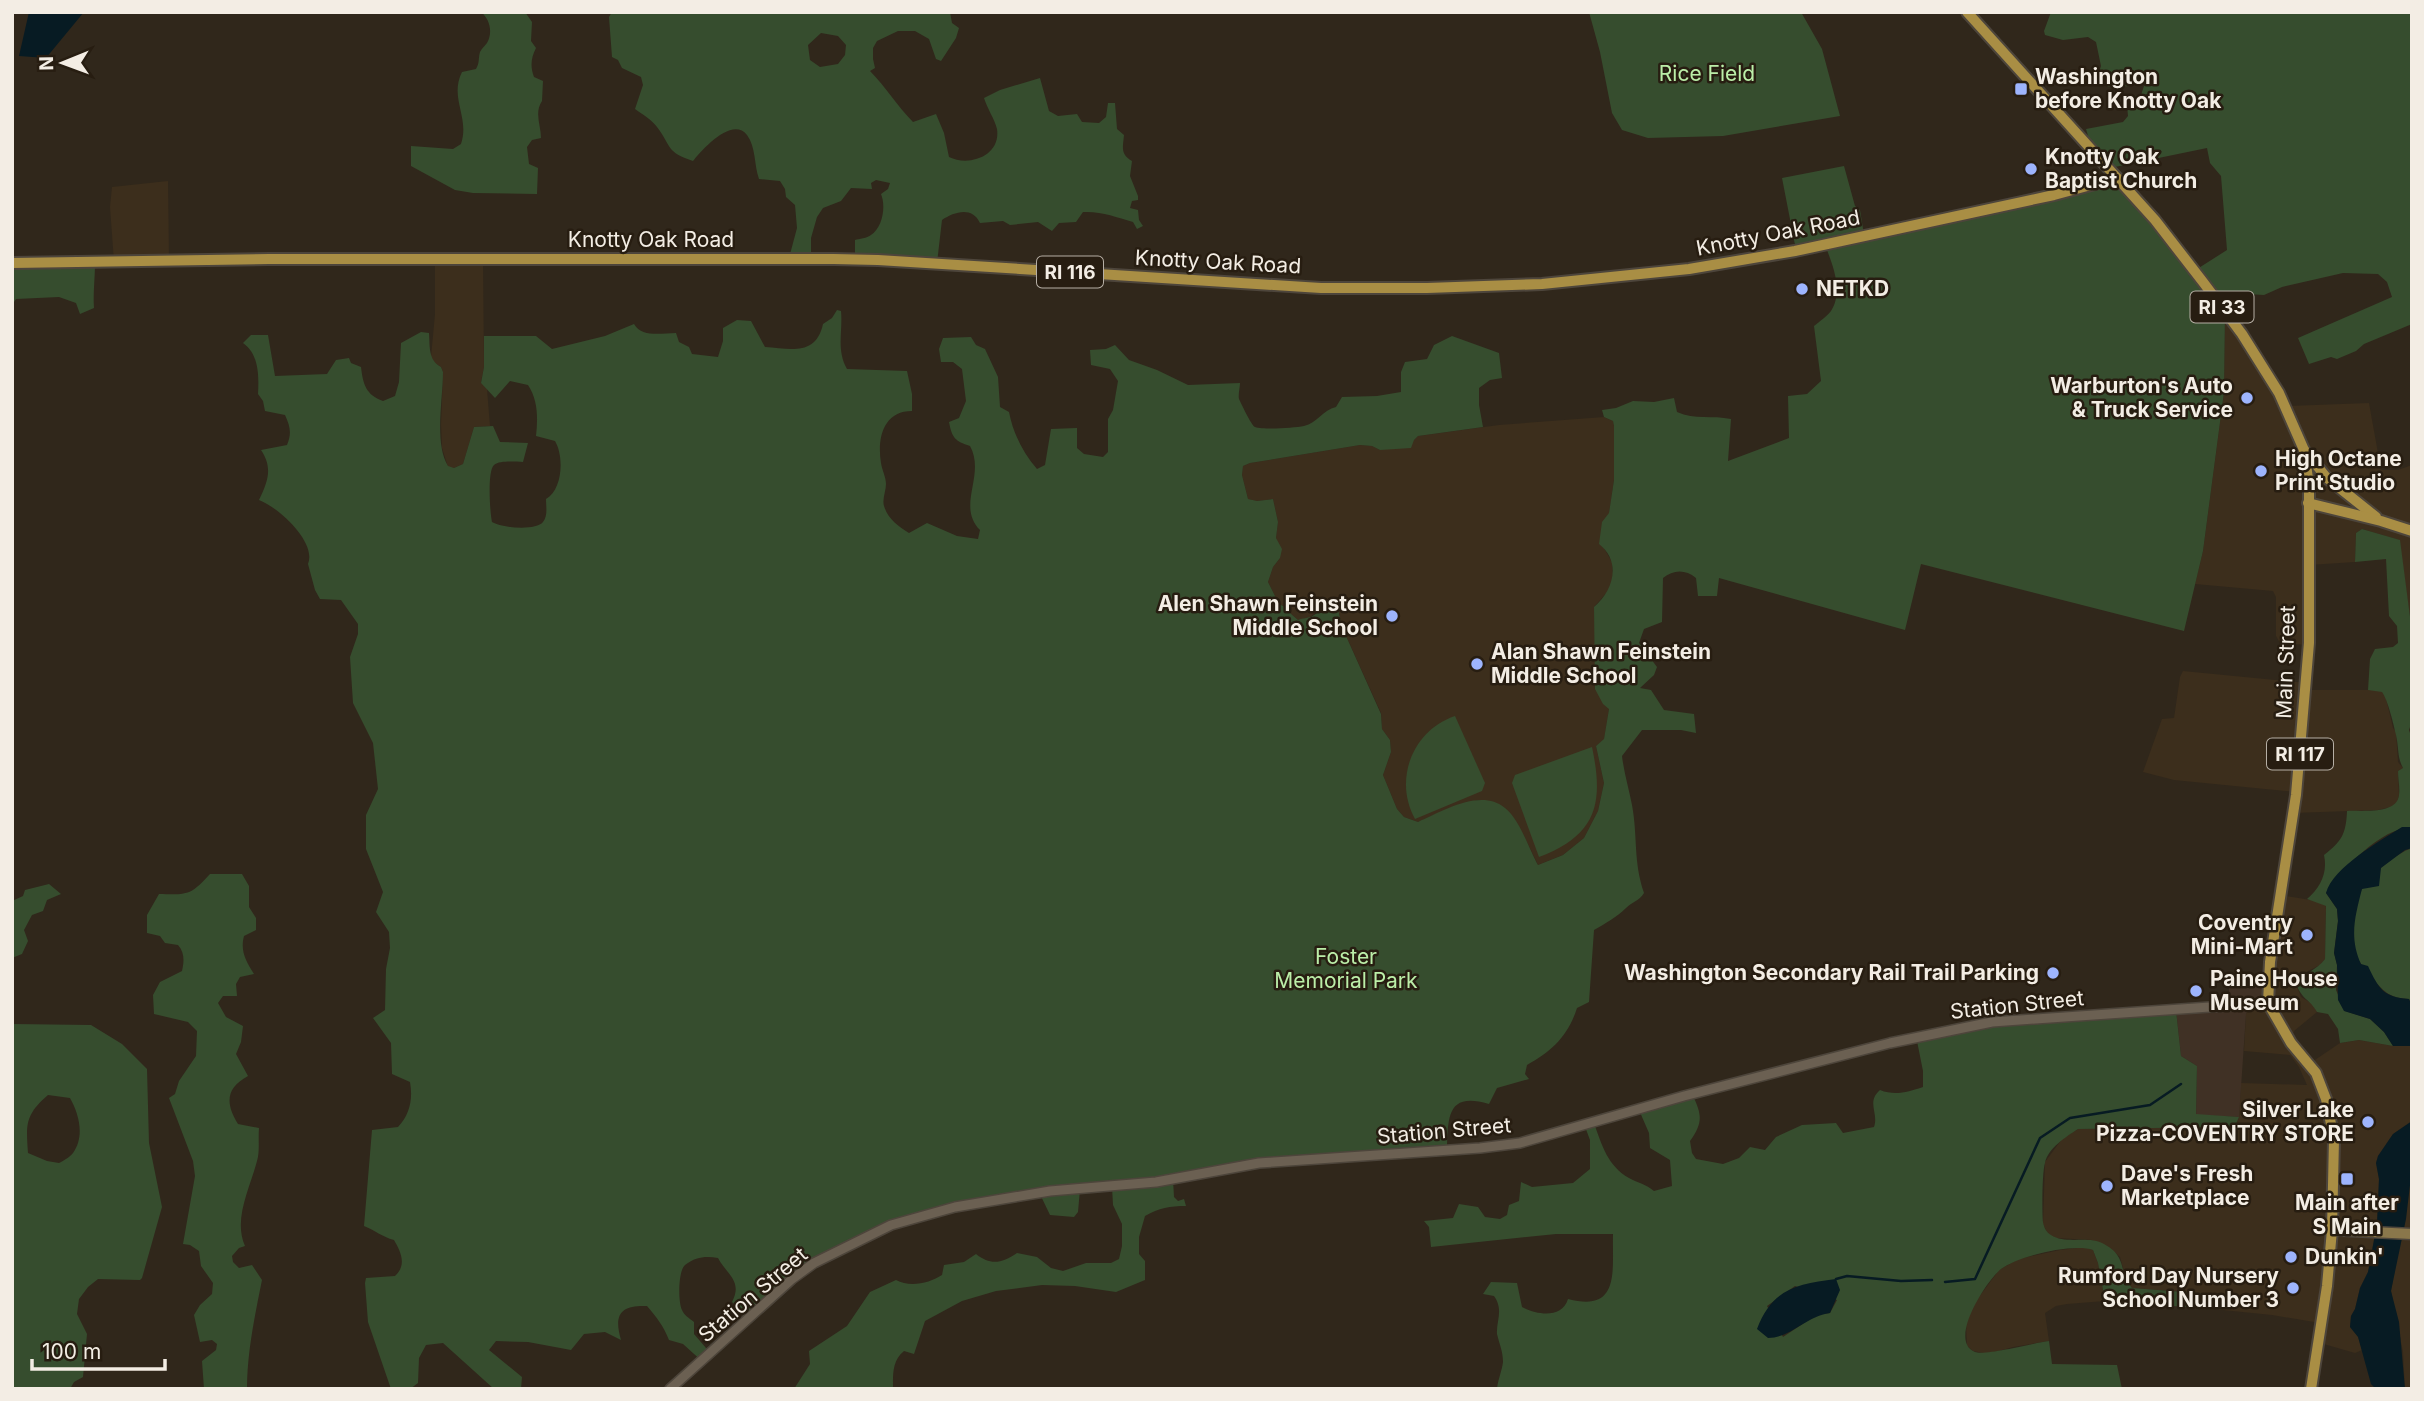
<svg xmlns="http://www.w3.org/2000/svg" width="2424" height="1401" font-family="Inter,sans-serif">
	<rect width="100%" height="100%" fill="#30271b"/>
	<!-- built -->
	<g fill="#3c2e1c">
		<polygon points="168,181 169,261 114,262 110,207 112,187"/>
		<polygon points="435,259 483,259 484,367 481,382 487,389 490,426 474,427 463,464 454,468 448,467 442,448 441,424 443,372 441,367 435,363 431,357 435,314"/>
		<polygon points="2225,313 2288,406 2369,403 2381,470 2398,470 2412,465 2412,632 2399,540 2362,529 2356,533 2355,562 2309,565 2311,643 2307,690 2377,690 2383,692 2386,698 2393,728 2396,732 2398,762 2403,768 2398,771 2399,795 2397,803 2391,807 2378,810 2293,813 2280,895 2317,901 2326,906 2325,959 2320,965 2304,973 2296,984 2301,997 2313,1004 2317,1012 2294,1031 2291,1042 2309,1064 2340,1043 2359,1040 2393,1046 2412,1046 2412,1121 2393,1134 2378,1156 2376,1163 2379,1179 2377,1224 2368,1272 2360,1288 2355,1309 2351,1316 2350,1327 2358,1336 2362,1350 2355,1353 2320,1343 2323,1325 2320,1323 2272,1315 2213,1309 2214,1296 2210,1294 2132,1288 2127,1282 2120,1257 2112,1250 2092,1240 2056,1238 2048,1234 2043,1224 2045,1162 2062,1139 2078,1129 2229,1127 2236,1124 2239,1117 2241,1083 2307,1085 2299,1067 2290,1055 2244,1051 2246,1014 2251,1005 2268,1003 2267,984 2295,792 2174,780 2143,772 2162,719 2174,718 2180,677 2183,671 2306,683 2308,645 2280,643 2276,636 2276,597 2273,591 2195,584 2203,551 2224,392"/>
		<polygon points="1604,417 1613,421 1614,426 1614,480 1604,548 1612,562 1613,577 1610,589 1594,607 1595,626 1609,709 1604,740 1596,746 1604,783 1598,811 1584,838 1563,855 1538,865 1523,834 1478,800 1452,807 1418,822 1404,817 1397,809 1383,775 1391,752 1390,740 1382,729 1381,713 1342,627 1338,609 1324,606 1310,617 1298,620 1290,613 1287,608 1279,604 1268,582 1273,567 1280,558 1276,538 1278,522 1273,499 1257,501 1248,499 1242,475 1243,466 1250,463 1360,445 1372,446 1380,450 1414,440 1418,436 1499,425"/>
		<polygon points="2412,1168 2412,1389 2405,1389 2403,1352 2391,1291"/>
		<polygon points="2085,1247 2093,1250 2098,1263 2105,1301 2067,1304 2056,1306 2045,1313 2049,1341 2013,1347 1988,1354 1973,1351 1967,1346 1966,1324 1973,1305 1999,1270 2018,1259 2060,1250"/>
	</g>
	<!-- industrial -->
	<polygon fill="#403125" points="2229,983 2267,984 2268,1003 2251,1005 2246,1014 2239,1117 2196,1115 2197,1066 2181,1056 2176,1010 2229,1006"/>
	<!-- green -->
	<g fill="#364d2e" fill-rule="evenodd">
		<path d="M481 12H525L532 22 531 41 536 48C531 58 530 66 534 77L543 81 542 101C534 113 541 125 541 138L532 140 527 147 529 164 538 168 537 194 473 193 455 190 411 166V146L453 149 461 144C470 117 449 98 462 72L476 69C480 62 478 59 480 52 482 48 484 47 487 43 493 33 490 19 481 12Z"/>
		<path d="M612 12H950L952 23 959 28 956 38 941 61 936 59 929 39 915 31H898L877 41 873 48V59L875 68 870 71C886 87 897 106 913 122L936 114 944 133 949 157C969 167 1001 156 997 129 995 120 987 108 984 98L1000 90 1040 78 1049 111 1058 116 1077 114 1082 122 1099 123 1106 117 1108 103H1115L1117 129 1124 135C1123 147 1120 154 1132 161L1130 176 1138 196V200L1132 201 1130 208 1138 210 1139 220 1143 226 1137 229 1133 222C1116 217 1101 211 1083 212L1076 222 1059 223 1052 231 1038 222 1010 225 1003 221 980 223C972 206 954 212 942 220L937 263 855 258V240C859 239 867 238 871 235 883 227 886 206 881 194L888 189 890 183 876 180 871 183 872 189 851 188 841 201 823 208 817 217 811 238V258H789L797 228 795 205 786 197 785 189 780 181 759 179C754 165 756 147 747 135 732 116 702 150 693 161 666 152 672 147 657 127 652 120 642 114 635 109L643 85 641 77 622 68 618 60 612 57 609 17ZM821 33 838 36 846 45 845 55 838 64 820 67 810 60 808 45Z"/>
		<polygon points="1589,12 1801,12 1822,49 1840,116 1723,136 1648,138 1622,130 1612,113 1600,52"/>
		<path d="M2051 12H2412V324L2364 344 2356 351 2337 359 2331 357 2309 364 2298 338 2392 297 2387 282 2378 274 2343 273 2282 287 2264 295 2212 292 2225 313 2224 392 2203 551 2184 631 1921 564 1905 630 1719 578 1717 596H1698L1696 578C1685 569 1673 570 1663 578L1662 622 1644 629 1639 643 1657 667 1654 675 1640 688 1651 690 1664 710 1694 714 1696 733 1681 730H1642L1622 756C1624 773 1629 789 1632 805 1638 838 1633 860 1644 893 1639 901 1632 902 1626 908 1617 917 1606 923 1594 930L1589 1002 1577 1008C1568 1036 1552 1051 1527 1065L1525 1074 1529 1079 1497 1088 1489 1104C1448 1092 1448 1115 1447 1149L1280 1160 1173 1179 1174 1197 1178 1201 1184 1199 1186 1206C1170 1206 1159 1208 1145 1216L1139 1237V1254L1145 1261V1280L1116 1292 1075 1286 1042 1285 996 1291 962 1301 925 1321 914 1354 904 1351C892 1361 893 1374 893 1389H794L810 1364 809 1351 847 1326 870 1292 896 1280C910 1288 930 1283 942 1275L944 1265 964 1262 976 1254C991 1266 1002 1263 1017 1253L1037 1257 1051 1268 1063 1271 1086 1263H1111L1119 1259 1122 1246V1224L1113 1205 1112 1187 1080 1189 1078 1212 1074 1217 1050 1215 1039 1192 897 1223 815 1261 750 1320 732 1302C743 1281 727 1275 718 1258 705 1256 696 1257 685 1265 678 1271 678 1302 682 1310 684 1315 689 1318 694 1322V1334L712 1355 704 1363 683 1344 669 1340C663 1325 657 1318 647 1306 622 1305 613 1313 621 1340L605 1332 584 1334 571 1350 528 1342 496 1341 489 1350 522 1377 521 1389H494L443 1343 426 1345 419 1358 418 1383 410 1389H391L368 1322 365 1283 366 1278 395 1276C407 1265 401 1252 394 1240 382 1237 375 1230 364 1226L372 1130 398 1127C410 1114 413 1099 410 1082L392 1074 391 1043 373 1018 385 1010 386 969 390 948 389 932 376 912 383 892 366 849V815L378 789 373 743 353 703 350 657 358 634V624L341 600 320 599 315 590 308 564C317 542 278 507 259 500 268 481 273 468 261 450L287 445C292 433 290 426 285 415L265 411 263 401 258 394C259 376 259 354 243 343L251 335H268L275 376 327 374 336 360 349 358 351 363 361 367C363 384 366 395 383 401L395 396 399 382 401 343 421 332 429 333C430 346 428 360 441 367L443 372C443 399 434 443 448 466L454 468 463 464 474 427 493 426 500 442 528 443 523 462C516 462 500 460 494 465 487 471 490 513 492 522 502 528 536 531 543 522 548 516 546 506 546 499 563 489 564 456 555 441L536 436C538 418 538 400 528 385L510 381 495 398 481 383 484 367V336H536L552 349 605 336 634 324C642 338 662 333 676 333L679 342 689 347 692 354 718 357 723 341V328L737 320 751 321 765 347C791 349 816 356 823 324L832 318 837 310 841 311C843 331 836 350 847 369L907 371 912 394V411C883 411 877 439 881 463 882 470 886 477 886 484 886 491 882 499 884 506 888 519 898 526 909 533L927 523 957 536 978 539 980 530C956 506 986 475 970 446 955 441 952 438 949 422L959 418 966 401 962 369 953 362H941L939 349 943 338 971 337 976 345 985 349 998 377 1000 407 1009 412C1013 433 1023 453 1037 469L1045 465 1051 429 1077 428V448L1084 454 1103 457 1108 452V419L1113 410 1118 381 1110 369 1091 365 1090 350 1106 349 1115 345 1129 360 1157 370 1188 385 1240 383C1240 387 1238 395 1239 399 1241 403 1251 425 1255 427 1264 430 1294 428 1304 426 1317 423 1323 410 1336 407L1342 397 1377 396 1401 392V372L1405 362 1427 359 1434 345 1452 336 1499 353 1502 378 1490 380 1479 388V405L1483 427 1418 436 1414 440 1411 448 1380 450 1372 446 1360 445 1250 463 1243 466 1242 475 1248 499 1257 501 1273 499 1278 522 1276 538 1282 549 1280 558 1273 567 1268 582 1279 604 1287 608 1290 613 1298 620C1300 619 1310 617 1311 617 1322 611 1325 602 1338 609L1342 627 1381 714 1382 729 1390 740 1391 752 1383 775 1397 809 1404 817 1418 822C1443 811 1481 788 1505 808 1520 820 1529 849 1538 865L1563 855 1584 838 1598 811 1604 783 1596 746 1604 739 1609 709 1603 704 1595 689 1594 607C1613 591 1622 562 1599 544L1602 522 1609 513 1614 480V426L1613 421 1604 417 1602 410 1616 408 1633 401 1654 402 1674 398 1677 412C1695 420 1712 415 1731 419L1728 461 1789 438 1788 396 1807 394 1821 381 1814 326C1819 322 1827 316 1831 311 1844 291 1832 263 1825 245L1796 250 1782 178 1844 166 1855 206 1860 210 1864 235 2117 178 2194 271 2227 250 2221 176 2210 163 2207 148 2110 168 2092 149 2086 129 2123 122 2128 116 2127 105 2134 96 2141 95 2145 83C2138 82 2136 85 2130 86 2122 87 2117 84 2108 87L2098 75 2101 66 2096 42 2088 37 2063 40 2045 35 2044 31Z"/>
		<path d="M12 262 95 263C95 279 93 292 94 308L80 314 76 303 59 297 16 299 12 305Z"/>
		<path d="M2362 529 2400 540 2412 632V721L2409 730 2412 739V827C2381 828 2342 869 2326 893L2337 909 2338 921 2334 953 2337 965 2336 990 2345 1011 2370 1019 2384 1032 2393 1046 2359 1040 2340 1043 2338 1029 2328 1014 2317 1012C2309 998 2303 1001 2296 984 2304 973 2317 970 2325 959L2326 906 2307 899C2320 888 2328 873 2324 855 2342 841 2346 834 2347 811 2361 810 2397 815 2399 795 2400 788 2398 779 2398 771L2403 768C2397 757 2399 748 2396 735 2394 726 2388 700 2382 692L2368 690 2370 659 2375 649 2393 647 2398 643 2397 626 2389 616 2386 559 2355 562 2356 533Z"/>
		<path d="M1455 716 1485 783 1482 791 1415 819C1393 779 1413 730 1455 716Z"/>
		<path d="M1592 747C1604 803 1597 835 1539 857L1512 783 1515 775Z"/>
		<path d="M2412 848V1006L2409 999C2391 998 2385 993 2373 979 2366 970 2356 960 2354 948 2352 934 2355 901 2362 889 2369 875 2397 853 2412 848Z"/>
		<path d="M210 874H242L249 886V907L256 918V930L244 936C240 951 246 961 254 974L240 977 236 984 237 996H223L218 1003 226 1017 243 1026 241 1042 236 1054 248 1076C226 1088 225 1103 238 1124L259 1128C258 1139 260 1151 257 1161 250 1188 233 1219 245 1246L239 1248 232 1256 233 1262 239 1268 252 1265 262 1280C255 1315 247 1352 247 1389H204L202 1361 216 1350 217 1344 212 1340 200 1342 194 1315 200 1305 212 1294 213 1283 201 1266 199 1251 190 1245 183 1244 195 1176 193 1161 169 1098 175 1094 179 1081 196 1056 197 1031 188 1022 154 1014 153 995 160 982 182 971C184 962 185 953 178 945L165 943 160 936 147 933V915L159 894C188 895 191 895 210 874Z"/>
		<polygon points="49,884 61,894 47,900 43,911 32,915 24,930 28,941 22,954 12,958 12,901 23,896 25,890"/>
		<path d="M2176 1010 2181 1056 2197 1066 2196 1114 2239 1117 2236 1124 2229 1127 2078 1129C2066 1137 2048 1148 2045 1163 2042 1172 2042 1213 2043 1222 2044 1228 2047 1233 2051 1235 2066 1245 2088 1235 2104 1244 2128 1257 2118 1271 2132 1288L2210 1294 2214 1296 2213 1309 2105 1301 2098 1263 2093 1250C2073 1243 2018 1256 2001 1269 1987 1280 1947 1341 1975 1352 1985 1356 2033 1343 2049 1341L2052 1364 2117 1365 2122 1389H1497C1498 1379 1502 1371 1503 1362 1503 1351 1499 1343 1497 1334 1496 1321 1504 1310 1494 1296L1483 1294 1491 1282 1517 1283 1522 1307C1537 1315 1562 1319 1568 1299 1621 1313 1612 1270 1613 1234H1556L1431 1247 1429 1227 1424 1221 1453 1218 1459 1204 1478 1207 1485 1217 1500 1219 1507 1215 1509 1205 1519 1201 1521 1182 1532 1187 1573 1183 1590 1169V1140L1584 1124 1594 1123C1602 1146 1608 1166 1629 1178 1638 1183 1646 1184 1654 1191L1672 1186 1670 1160 1650 1148 1649 1133 1639 1110 1693 1096C1702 1115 1703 1123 1690 1141L1692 1153 1696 1159 1723 1164 1739 1158 1750 1147 1765 1150 1776 1137 1802 1125 1836 1123 1843 1133 1874 1127C1879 1113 1866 1102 1880 1090 1895 1096 1908 1092 1923 1087V1071L1916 1036 1975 1024ZM1795 1286 1837 1300 1830 1313 1816 1315 1783 1337 1767 1306Z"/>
		<path d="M12 1024 91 1025 122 1044 147 1069 149 1143 162 1207 142 1278 140 1280 98 1279 88 1287 79 1299 77 1314 87 1334 83 1377 74 1382 70 1389H12ZM48 1095 70 1098C79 1114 85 1136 73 1153 70 1157 63 1161 59 1163L47 1161 28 1153C26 1124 25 1115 48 1095Z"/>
	</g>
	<!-- water -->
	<g fill="#071b23">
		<polygon points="29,12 84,12 46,58 19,56"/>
		<path d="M2402 827H2412V848L2405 850 2381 868 2379 886 2362 889C2355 916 2349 938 2361 964L2368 966C2379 989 2383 997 2409 999L2412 1006V1046H2393L2384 1032 2370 1019 2344 1011 2338 1000 2337 965 2334 953 2338 921 2337 909 2326 893C2333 867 2380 841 2402 827Z"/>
		<polygon points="2412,1121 2412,1168 2406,1219 2391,1291 2399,1322 2405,1389 2376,1389 2371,1384 2358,1337 2350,1327 2351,1316 2355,1309 2360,1288 2368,1272 2377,1224 2379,1179 2376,1163 2378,1156 2393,1134"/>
		<path d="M1836 1279 1840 1290 1830 1313C1804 1317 1793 1337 1768 1338L1757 1329C1772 1289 1796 1284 1836 1279Z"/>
	</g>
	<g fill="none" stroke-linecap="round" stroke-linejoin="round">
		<!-- stream -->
		<g stroke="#071b23" stroke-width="2.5">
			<polyline points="1836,1279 1847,1276 1901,1281 1932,1280"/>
			<polyline points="1945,1282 1975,1279 2040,1138 2070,1118 2150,1105 2181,1084"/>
		</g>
		<defs>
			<polyline id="tertiary" points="670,1389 792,1279 814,1263 891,1225 955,1207 1050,1191 1156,1182 1259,1163 1480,1148 1520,1143 1684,1096 1890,1043 1992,1022 2268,1003"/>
			<polyline id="secondary" points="2332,1230 2412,1234"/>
			<g id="primary">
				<polyline points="1967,12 2155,220 2203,282 2242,334 2279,393 2304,450 2309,486 2309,643 2296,795 2270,962 2268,1003 2291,1043 2316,1073 2326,1099 2334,1139 2332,1230 2327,1286 2311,1389"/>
				<polyline points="12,263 269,259 834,259 878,260 1321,288 1427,288 1542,284 1689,269 1795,251 2054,195 2117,178"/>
				<polyline points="2306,452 2326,477 2376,517"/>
				<polyline points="2308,503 2381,521 2412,531"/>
			</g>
		</defs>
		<!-- tertiary casing -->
		<use href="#tertiary" stroke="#4d453b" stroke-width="12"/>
		<!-- secondary casing -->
		<use href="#secondary" stroke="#4d453b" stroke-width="13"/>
		<!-- primary casing -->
		<use href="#primary" stroke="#4d453b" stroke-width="14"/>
		<!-- tertiary -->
		<use href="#tertiary" stroke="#6b6052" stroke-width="9"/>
		<!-- secondary -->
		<use href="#secondary" stroke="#8a774b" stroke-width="10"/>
		<!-- primary -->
		<use href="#primary" stroke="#a98e44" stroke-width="10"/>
	</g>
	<!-- markers -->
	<g fill="#9db4fd" stroke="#271d11" stroke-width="2.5">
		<rect x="2014" y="82" width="14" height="14" rx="3.5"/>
		<circle cx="2031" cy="169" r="7"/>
		<circle cx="1802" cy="289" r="7"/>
		<circle cx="2247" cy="398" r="7"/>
		<circle cx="2261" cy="471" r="7"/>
		<circle cx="1392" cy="616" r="7"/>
		<circle cx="1477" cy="664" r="7"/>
		<circle cx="2307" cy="935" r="7"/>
		<circle cx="2053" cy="973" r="7"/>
		<circle cx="2196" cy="991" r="7"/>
		<circle cx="2368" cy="1122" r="7"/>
		<rect x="2340" y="1172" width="14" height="14" rx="3.5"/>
		<circle cx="2107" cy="1186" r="7"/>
		<circle cx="2291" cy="1257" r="7"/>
		<circle cx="2293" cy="1288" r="7"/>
	</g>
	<g text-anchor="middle" stroke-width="5" stroke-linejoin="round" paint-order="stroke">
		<!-- shield labels -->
		<g fill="#271d11" stroke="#b6afa5" stroke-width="2">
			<rect x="1037" y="256.5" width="66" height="31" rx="5"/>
			<rect x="2190.5" y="291.5" width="63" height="31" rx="5"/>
			<rect x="2267" y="738.5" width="66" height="31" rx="5"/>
		</g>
		<g font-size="19" font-weight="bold" fill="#f3ede4">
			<text x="1070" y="279">RI 116</text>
			<text x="2222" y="314">RI 33</text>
			<text x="2300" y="761">RI 117</text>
		</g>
		<!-- park labels -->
		<g font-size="21" fill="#bbeea8" stroke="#271d11">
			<text x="1707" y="81">Rice Field</text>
			<text x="1346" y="964">Foster<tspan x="1346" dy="24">Memorial Park</tspan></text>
		</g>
		<!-- poi labels -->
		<g font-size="21" font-weight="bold" fill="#f3ede4" stroke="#271d11" text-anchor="start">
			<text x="2035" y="84">Washington<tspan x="2035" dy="24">before Knotty Oak</tspan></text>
			<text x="2045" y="164">Knotty Oak<tspan x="2045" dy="24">Baptist Church</tspan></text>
			<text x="1816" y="296">NETKD</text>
			<text x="2233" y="393" text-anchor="end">Warburton's Auto<tspan x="2233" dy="24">&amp; Truck Service</tspan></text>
			<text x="2275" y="466">High Octane<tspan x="2275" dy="24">Print Studio</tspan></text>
			<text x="1378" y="611" text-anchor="end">Alen Shawn Feinstein<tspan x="1378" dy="24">Middle School</tspan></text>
			<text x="1491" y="659">Alan Shawn Feinstein<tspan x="1491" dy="24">Middle School</tspan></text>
			<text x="2293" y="930" text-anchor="end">Coventry<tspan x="2293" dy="24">Mini-Mart</tspan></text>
			<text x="2039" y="980" text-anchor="end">Washington Secondary Rail Trail Parking</text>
			<text x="2210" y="986">Paine House<tspan x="2210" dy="24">Museum</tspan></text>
			<text x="2354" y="1117" text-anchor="end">Silver Lake<tspan x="2354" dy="24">Pizza-COVENTRY STORE</tspan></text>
			<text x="2121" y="1181">Dave's Fresh<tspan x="2121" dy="24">Marketplace</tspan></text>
			<text x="2347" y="1210" text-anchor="middle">Main after<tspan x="2347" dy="24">S Main</tspan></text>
			<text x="2305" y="1264">Dunkin'</text>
			<text x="2279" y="1283" text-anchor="end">Rumford Day Nursery<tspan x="2279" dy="24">School Number 3</tspan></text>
		</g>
		<!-- street labels -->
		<g font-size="21" fill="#f3ede4" stroke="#271d11">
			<text transform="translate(1778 233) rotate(-11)" y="7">Knotty Oak Road</text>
			<text x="651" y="247">Knotty Oak Road</text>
			<text transform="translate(1218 262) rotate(3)" y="7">Knotty Oak Road</text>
			<text transform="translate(2286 662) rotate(-88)" y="7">Main Street</text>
			<text transform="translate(2017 1005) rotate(-6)" y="7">Station Street</text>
			<text transform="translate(1444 1131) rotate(-5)" y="7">Station Street</text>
			<text transform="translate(753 1295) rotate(-40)" y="7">Station Street</text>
		</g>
	</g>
	<!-- border -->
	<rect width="2424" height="1401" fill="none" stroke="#f3ede4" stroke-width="28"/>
	<!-- north arrow -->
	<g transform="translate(63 63) rotate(269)" stroke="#271d11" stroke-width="5" paint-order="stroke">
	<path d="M0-5L12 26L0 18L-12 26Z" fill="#f3ede4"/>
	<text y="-10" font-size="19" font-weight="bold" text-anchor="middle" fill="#f3ede4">N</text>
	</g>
	<!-- scale -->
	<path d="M32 1359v10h133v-10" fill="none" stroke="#f3ede4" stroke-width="3.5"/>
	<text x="42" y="1359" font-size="21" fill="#f3ede4" stroke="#271d11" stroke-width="5" paint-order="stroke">100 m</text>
</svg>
